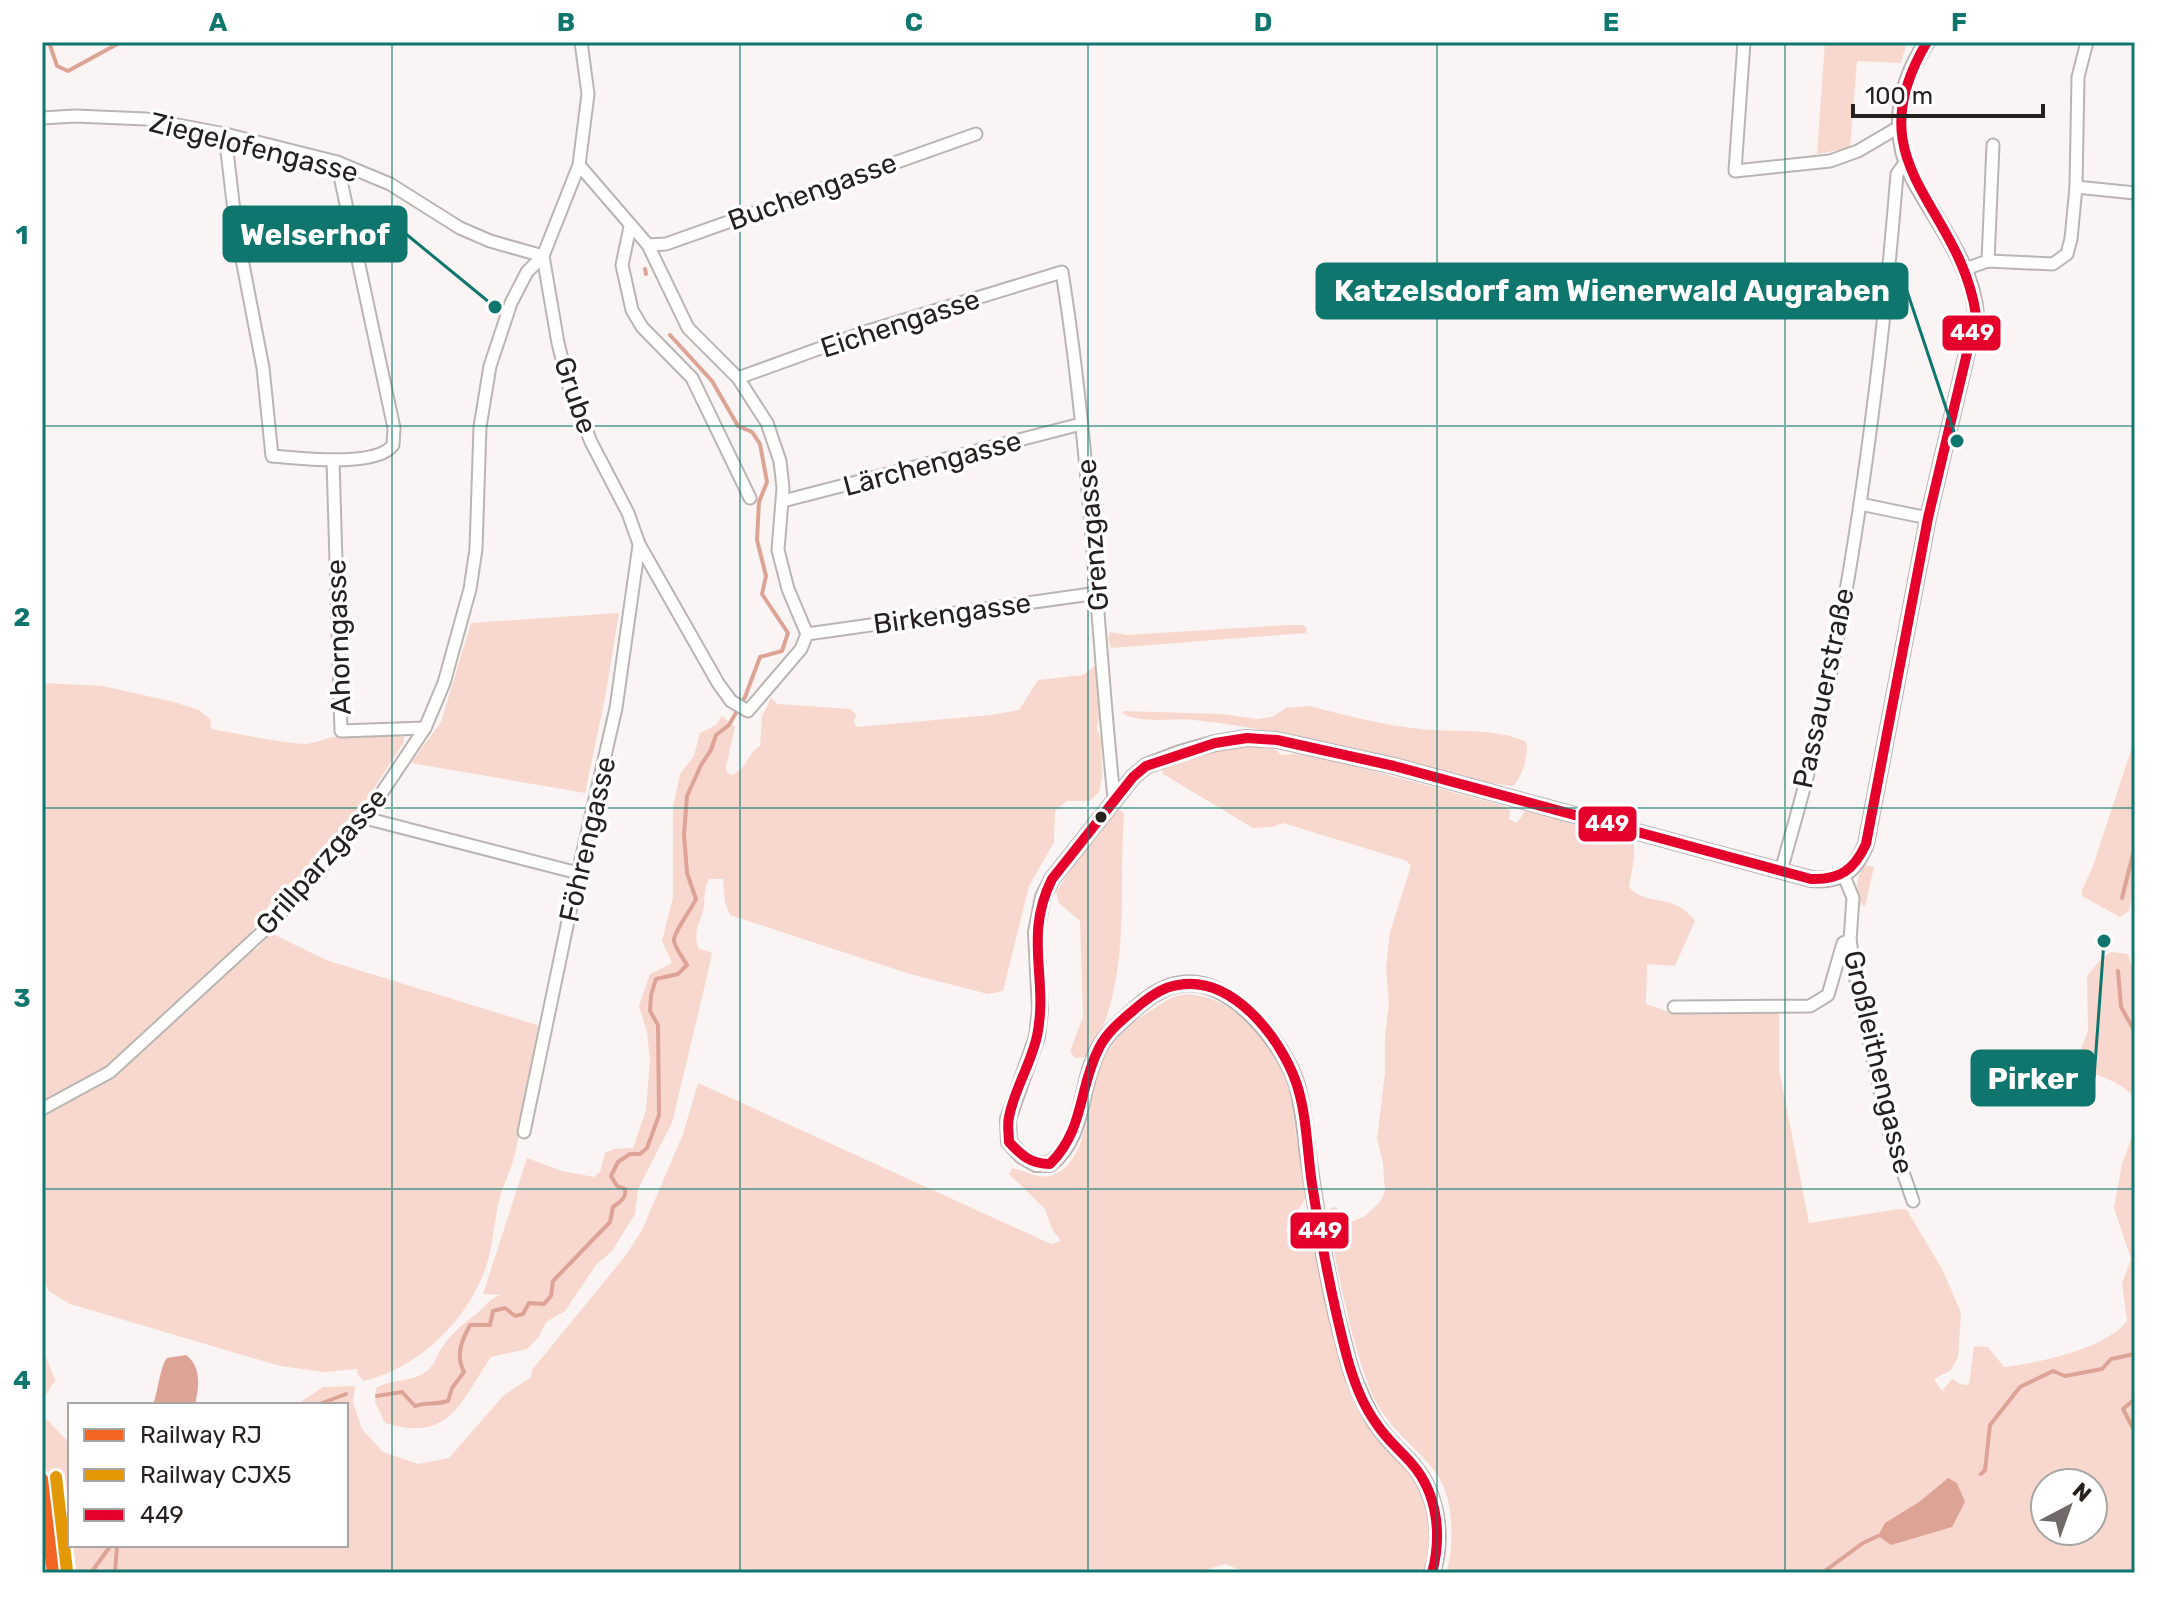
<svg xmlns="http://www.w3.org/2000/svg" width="2177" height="1615" font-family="Rubik,sans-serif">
	<rect width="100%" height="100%" fill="#faf5f4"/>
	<!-- green -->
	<g fill="#f8d7ce" fill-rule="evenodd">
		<polygon points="1825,42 1907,42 1901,63 1857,61 1850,148 1817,154"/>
		<polygon points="619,613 605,698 585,793 411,763 441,722 471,623"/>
		<polygon points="1289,625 1304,625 1307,628 1306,633 1111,648 1108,639 1110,632 1127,635"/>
		<path d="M1096 665 1101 703 1097 729 1101 740 1102 777 1099 792 1090 801H1067L1055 811 1054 842 1029 886 1003 991 988 994 910 974 730 915 725 902 723 879H709C704 889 705 894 704 904 703 923 692 924 698 948L712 953 708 972 672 1123 638 1189 635 1214 612 1251 596 1265 565 1311 546 1322 539 1337 527 1349 491 1357C460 1402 451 1443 385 1423L375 1402 376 1388C392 1378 417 1383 430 1368 436 1362 438 1352 443 1346 452 1333 463 1324 475 1315 484 1308 487 1300 500 1295L483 1294 527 1158 562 1171 594 1177 600 1172 605 1153 614 1149 633 1148 646 1110 650 1060 647 1032 639 1006 650 974 672 963 662 941 673 897V807L680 774 694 756 700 733 716 725 722 716 735 727 726 767 727 773 732 775C751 765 746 754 760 746L762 716 771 698 777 704 851 709 856 715 854 723 857 727 991 715 1019 710 1038 680 1083 675Z"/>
		<path d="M42 683 103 686 174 702 199 710 210 719 211 729C242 734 274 742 305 744 313 744 325 738 335 737 357 734 382 734 404 737V742L361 808 338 829 339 834 310 869 278 892 247 938 256 950 271 933 326 960 537 1025 539 1033C530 1073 524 1114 515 1154 511 1170 503 1185 499 1201 494 1223 493 1246 486 1267 467 1321 420 1367 364 1381L358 1375 357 1369 324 1372 280 1366 70 1304 50 1292 42 1280Z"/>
		<path d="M1310 706C1347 716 1383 725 1421 729 1454 733 1495 727 1526 742 1529 755 1523 776 1513 786L1489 783C1391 758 1295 731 1194 720 1173 718 1140 724 1122 713L1124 711 1221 714 1258 719 1272 717 1286 708Z"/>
		<polygon points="2135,738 2135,879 2129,911 2120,917 2082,896 2082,890 2093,866"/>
		<path d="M1246 746 1275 749 1281 755 1295 754 1331 760 1505 806 1510 811 1509 819 1517 823 1525 811 1634 836V859L1629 887C1646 907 1674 892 1695 921L1675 966 1647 964 1646 1004 1672 1013 1779 1012V1069L1809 1223 1900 1209 1907 1210 1943 1271 1961 1313 1958 1357 1951 1370 1934 1379 1942 1391 1952 1379 1960 1384 1969 1385 1974 1346 1988 1347 2004 1367C2038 1363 2106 1349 2127 1321L2122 1283 2131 1259 2114 1208 2122 1164 2135 1128V1573H1446C1455 1546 1454 1496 1436 1473 1412 1441 1384 1427 1369 1387 1349 1334 1338 1271 1327 1215L1331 1208 1335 1207 1343 1213 1342 1223 1346 1224 1365 1216 1380 1202 1385 1192 1383 1163 1377 1139 1385 1073V1037L1389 1002 1386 968 1390 932 1411 866 1407 861 1283 823 1272 827 1253 828 1163 774 1162 767 1209 749ZM1948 1478 1891 1545 1919 1502ZM2045 1483H2093V1531H2045Z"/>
		<path d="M1118 809 1124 813C1119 882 1129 958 1104 1024 1100 1035 1092 1046 1086 1057L1075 1058 1070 1051 1083 1017 1080 921 1059 903 1056 892 1084 849Z"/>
		<path d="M1864 865 1874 867 1865 907C1852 897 1856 878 1864 865Z"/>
		<path d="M2111 952 2128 954 2135 978V1098C2121 1082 2103 1077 2084 1070L2078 1057 2088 1031 2087 976 2101 959Z"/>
		<path d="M1186 994C1237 996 1276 1047 1290 1093 1294 1109 1294 1125 1297 1142 1299 1158 1308 1171 1307 1189 1307 1205 1291 1214 1286 1231L1298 1236 1310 1233 1316 1246 1351 1380 1424 1494 1432 1523V1548L1426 1573H1248L1225 1564 1195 1573H42V1414L70 1444V1545H346V1405H296L323 1387 355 1386 353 1403 362 1429 383 1452 418 1464 449 1458 503 1396 531 1377 532 1370 626 1255 642 1230 683 1134 698 1083 1051 1244 1061 1241 1052 1229 1045 1209 1009 1174 1012 1168C1026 1171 1039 1180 1053 1175 1090 1162 1088 1091 1103 1060 1115 1038 1132 1022 1153 1009 1165 1001 1172 996 1186 994Z"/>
		<polygon points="42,1348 55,1380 42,1402"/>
	</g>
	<!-- water -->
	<g fill="#dda496">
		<path d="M186 1355C202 1367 199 1388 195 1405H153C158 1392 160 1366 167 1358Z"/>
		<polygon points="1948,1478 1957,1483 1965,1502 1952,1527 1891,1545 1878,1536 1885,1523 1919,1502"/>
	</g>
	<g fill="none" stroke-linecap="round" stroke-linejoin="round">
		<!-- stream -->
		<g stroke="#dda496" stroke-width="4">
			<polyline points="49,42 57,66 68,71 121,42"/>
			<polyline points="645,269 646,274"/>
			<polyline points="2122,898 2135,846"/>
			<polyline points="2118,971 2121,1007 2135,1032"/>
			<path d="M377 1396 402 1392 415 1406C426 1402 436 1405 448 1401L452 1388 464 1372C455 1355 462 1340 470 1325H490L493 1311 505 1308 515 1316 523 1314 529 1303 544 1304 551 1296 553 1281 610 1222 613 1207C620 1202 627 1198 625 1189L617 1186 611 1176 618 1162 630 1154H640L647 1148 659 1115 658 1025 650 1011 651 995 656 979 678 974 687 965C683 958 675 948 674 941 673 933 691 910 696 899L687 873 684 834 687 796 701 765 711 750 716 735 729 725 745 697 760 657 782 651 788 633 762 594 766 576 757 540 759 502 767 482 760 444 752 432 738 426 712 381 670 335"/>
			<polyline points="2135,1399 2123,1409 2135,1432"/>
			<polyline points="317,1405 346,1394"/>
			<polyline points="1981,1474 1985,1470 1990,1425 2020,1387 2053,1371 2065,1376 2102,1369 2111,1359 2135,1354"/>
			<polyline points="91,1573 111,1545"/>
			<polyline points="115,1573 117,1545"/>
			<polyline points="1822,1573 1863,1543 1878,1536"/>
		</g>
		<defs>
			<g id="minor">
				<polyline points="1744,42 1735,171 1830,161 1858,151 1899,127"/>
				<polyline points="42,118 75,116 146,119 225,134 337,162 390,184 460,228 490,241 543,256"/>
				<path d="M225 134 236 228 263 368 272 456C299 458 376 468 393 445L394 428 337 162"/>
				<polyline points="579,165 648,245 688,328 738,378 767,423 780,461 783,488 778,550 788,589 807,634 801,649 748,711 731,701 718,683 639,544 628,513 591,442 569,387 558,343 543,256 579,165 588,94 581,42"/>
				<polyline points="2076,187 2135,193"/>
				<polyline points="630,227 622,265 632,310 642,327 692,378 750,498"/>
				<polyline points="648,245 666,244 976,134"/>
				<polyline points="1988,261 1993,145"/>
				<polyline points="1965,269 1988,261 2053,264 2067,254 2071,239 2076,187 2078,77 2087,42"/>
				<path d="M738 378 865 332 1062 272C1090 446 1096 623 1114 798"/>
				<polyline points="333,460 341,731 425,728"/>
				<polyline points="783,501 1081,424"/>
				<polyline points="1860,504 1928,518"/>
				<polyline points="807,634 1098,593"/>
				<polyline points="365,818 578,873"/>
				<path d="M1781 871C1794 824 1808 777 1819 729 1859 547 1882 360 1897 174L1905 163"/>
				<polyline points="1844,876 1853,898 1850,940 1857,986 1890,1135 1913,1201"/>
				<polyline points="1674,1007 1810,1006 1828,995 1843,943 1850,940"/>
				<polyline points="42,1109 110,1072 271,924 365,818 425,728 444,683 470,589 476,549 480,427 490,366 511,303 527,272 543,256"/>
				<polyline points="524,1132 578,873 616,708 639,545"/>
			</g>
			<path id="tertiary" d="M1432 1573C1444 1538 1437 1493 1413 1465 1402 1453 1389 1442 1380 1429 1369 1416 1362 1396 1355 1381 1348 1365 1345 1346 1340 1329 1326 1274 1317 1218 1309 1162 1305 1136 1304 1110 1297 1085 1284 1043 1230 976 1181 984 1164 986 1147 998 1134 1010 1121 1022 1106 1034 1098 1050 1078 1089 1086 1135 1050 1164H1036L1022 1156 1009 1142 1008 1119 1037 1037 1040 1010 1036 932 1043 897 1052 879 1133 777 1146 766 1180 753 1215 743 1247 738 1277 740 1394 766 1811 879C1841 882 1855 871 1866 844L1928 518 1976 315C1973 266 1936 221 1913 178 1890 132 1899 84 1927 42"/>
		</defs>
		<!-- minor casing -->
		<use href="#minor" stroke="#bab5b3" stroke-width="15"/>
		<!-- tertiary casing -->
		<use href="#tertiary" stroke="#bab5b3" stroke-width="18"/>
		<!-- minor -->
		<use href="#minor" stroke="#fefefd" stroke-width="11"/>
		<!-- tertiary -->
		<use href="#tertiary" stroke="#fefefd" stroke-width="14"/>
		<defs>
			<path id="bus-1" d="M1432 1573C1442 1536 1438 1494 1412 1464 1400 1450 1386 1439 1376 1423 1362 1404 1353 1379 1347 1357 1332 1300 1321 1242 1312 1184 1307 1151 1307 1114 1296 1082 1280 1037 1232 975 1178 985 1162 987 1148 998 1136 1008 1122 1020 1107 1032 1099 1048 1078 1089 1085 1129 1050 1164 1031 1164 1022 1156 1009 1142 1009 1134 1007 1125 1009 1117 1014 1090 1031 1064 1037 1036 1049 979 1023 937 1052 879L1133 777 1146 766 1215 743 1247 738 1277 740 1394 766 1811 879C1840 880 1854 870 1866 844L1928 518 1976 315C1960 204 1853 166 1927 42"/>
		</defs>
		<!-- bus-1 casing -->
		<use href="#bus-1" stroke="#fff" stroke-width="16"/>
		<!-- bus-1 -->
		<use href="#bus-1" stroke="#e4002b" stroke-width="10"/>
		<defs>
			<polyline id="rail-1" points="42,1479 53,1573"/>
			<polyline id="rail-2" points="56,1477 67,1571"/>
		</defs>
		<!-- rail-1 casing -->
		<use href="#rail-1" stroke="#fff" stroke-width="18"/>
		<!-- rail-2 casing -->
		<use href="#rail-2" stroke="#fff" stroke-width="18"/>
		<!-- rail-1 -->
		<use href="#rail-1" stroke="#f26522" stroke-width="12"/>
		<!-- rail-2 -->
		<use href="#rail-2" stroke="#e29903" stroke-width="12"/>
	</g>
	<!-- grid -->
	<path fill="none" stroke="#0f766e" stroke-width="2" stroke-opacity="0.55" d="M392 42V1573M740 42V1573M1088 42V1573M1437 42V1573M1785 42V1573M42 426H2135M42 808H2135M42 1189H2135"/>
	<!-- markers -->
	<circle fill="#26201e" stroke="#fff" stroke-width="3" cx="1101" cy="817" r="7"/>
	<g text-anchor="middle" stroke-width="7" stroke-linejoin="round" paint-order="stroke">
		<!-- street labels -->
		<g font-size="28" fill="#26201e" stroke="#fff">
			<text transform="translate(254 147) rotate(14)" y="10">Ziegelofengasse</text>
			<text transform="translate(812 191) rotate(-20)" y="10">Buchengasse</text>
			<text transform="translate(900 323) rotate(-18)" y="10">Eichengasse</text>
			<text transform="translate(576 395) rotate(71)" y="10">Grube</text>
			<text transform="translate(932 463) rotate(-15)" y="10">Lärchengasse</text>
			<text transform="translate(1092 535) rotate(-95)" y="10">Grenzgasse</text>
			<text transform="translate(952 613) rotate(-8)" y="10">Birkengasse</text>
			<text transform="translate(338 637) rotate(-92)" y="10">Ahorngasse</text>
			<text transform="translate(1823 688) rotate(-78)" y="10">Passauerstraße</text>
			<text transform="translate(587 839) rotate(-77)" y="10">Föhrengasse</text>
			<text transform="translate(321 861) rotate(-49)" y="10">Grillparzgasse</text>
			<text transform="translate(1879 1062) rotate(77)" y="10">Großleithengasse</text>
		</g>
	</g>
	<!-- callouts -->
	<path fill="none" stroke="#0f766e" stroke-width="3" d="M495 307L406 234M1957 441L1907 291M2104 941L2094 1078"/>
	<g fill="#0f766e" stroke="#fff" stroke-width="3">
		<circle cx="495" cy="307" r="8"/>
		<circle cx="1957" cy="441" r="8"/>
		<circle cx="2104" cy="941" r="8"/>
	</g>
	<g fill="#0f766e" stroke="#0f766e" stroke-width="3">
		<rect x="224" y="207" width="182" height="54" rx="8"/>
		<rect x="1317" y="264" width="590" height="54" rx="8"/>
		<rect x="1972" y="1051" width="122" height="54" rx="8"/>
	</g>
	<g font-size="30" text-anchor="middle" font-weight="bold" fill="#fff">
		<text x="315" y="245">Welserhof</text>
		<text x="1612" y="301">Katzelsdorf am Wienerwald Augraben</text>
		<text x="2033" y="1089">Pirker</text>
	</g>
	<g stroke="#fff" stroke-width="3">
		<rect x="1941" y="314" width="61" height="38" rx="8" fill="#e4002b"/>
		<rect x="1577" y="805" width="61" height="38" rx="8" fill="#e4002b"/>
		<rect x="1289" y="1211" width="61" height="39" rx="8" fill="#e4002b"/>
	</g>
	<g font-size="22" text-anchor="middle" font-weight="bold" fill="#fff">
		<text x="1972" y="340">449</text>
		<text x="1607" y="831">449</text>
		<text x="1320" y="1238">449</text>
	</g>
	<!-- border -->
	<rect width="2177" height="1615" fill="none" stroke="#ffffff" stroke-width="88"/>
	<!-- legend -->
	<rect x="68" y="1403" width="280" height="144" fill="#ffffff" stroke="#a8a6a5" stroke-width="2"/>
	<rect x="84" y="1429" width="40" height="12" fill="#f26522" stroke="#a8a6a5" stroke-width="2"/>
	<text x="140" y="1443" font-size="24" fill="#26201e">Railway RJ</text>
	<rect x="84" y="1469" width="40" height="12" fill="#e29903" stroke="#a8a6a5" stroke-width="2"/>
	<text x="140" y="1483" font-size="24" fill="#26201e">Railway CJX5</text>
	<rect x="84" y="1509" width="40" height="12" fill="#e4002b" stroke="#a8a6a5" stroke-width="2"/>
	<text x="140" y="1523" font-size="24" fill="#26201e">449</text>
	<!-- north arrow -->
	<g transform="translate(2069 1507) rotate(41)"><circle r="38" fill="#ffffff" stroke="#a8a6a5" stroke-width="2"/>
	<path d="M0-6L14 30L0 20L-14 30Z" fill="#706b69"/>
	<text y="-12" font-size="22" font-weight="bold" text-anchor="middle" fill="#26201e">N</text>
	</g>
	<!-- scale -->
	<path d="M1853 104v12h190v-12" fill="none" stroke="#26201e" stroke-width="4"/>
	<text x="1865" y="104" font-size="24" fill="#26201e" stroke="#ffffff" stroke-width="6" paint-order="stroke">100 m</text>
	<rect x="44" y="44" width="2089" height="1527" fill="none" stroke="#0f766e" stroke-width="3"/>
	<g font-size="26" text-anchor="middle" font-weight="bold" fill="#0f766e">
		<text x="218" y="31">A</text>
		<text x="566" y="31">B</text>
		<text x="914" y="31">C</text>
		<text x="1263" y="31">D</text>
		<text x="1611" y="31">E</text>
		<text x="1959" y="31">F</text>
		<text x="22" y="244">1</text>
		<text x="22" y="626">2</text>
		<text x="22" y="1007">3</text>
		<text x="22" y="1389">4</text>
	</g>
</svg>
